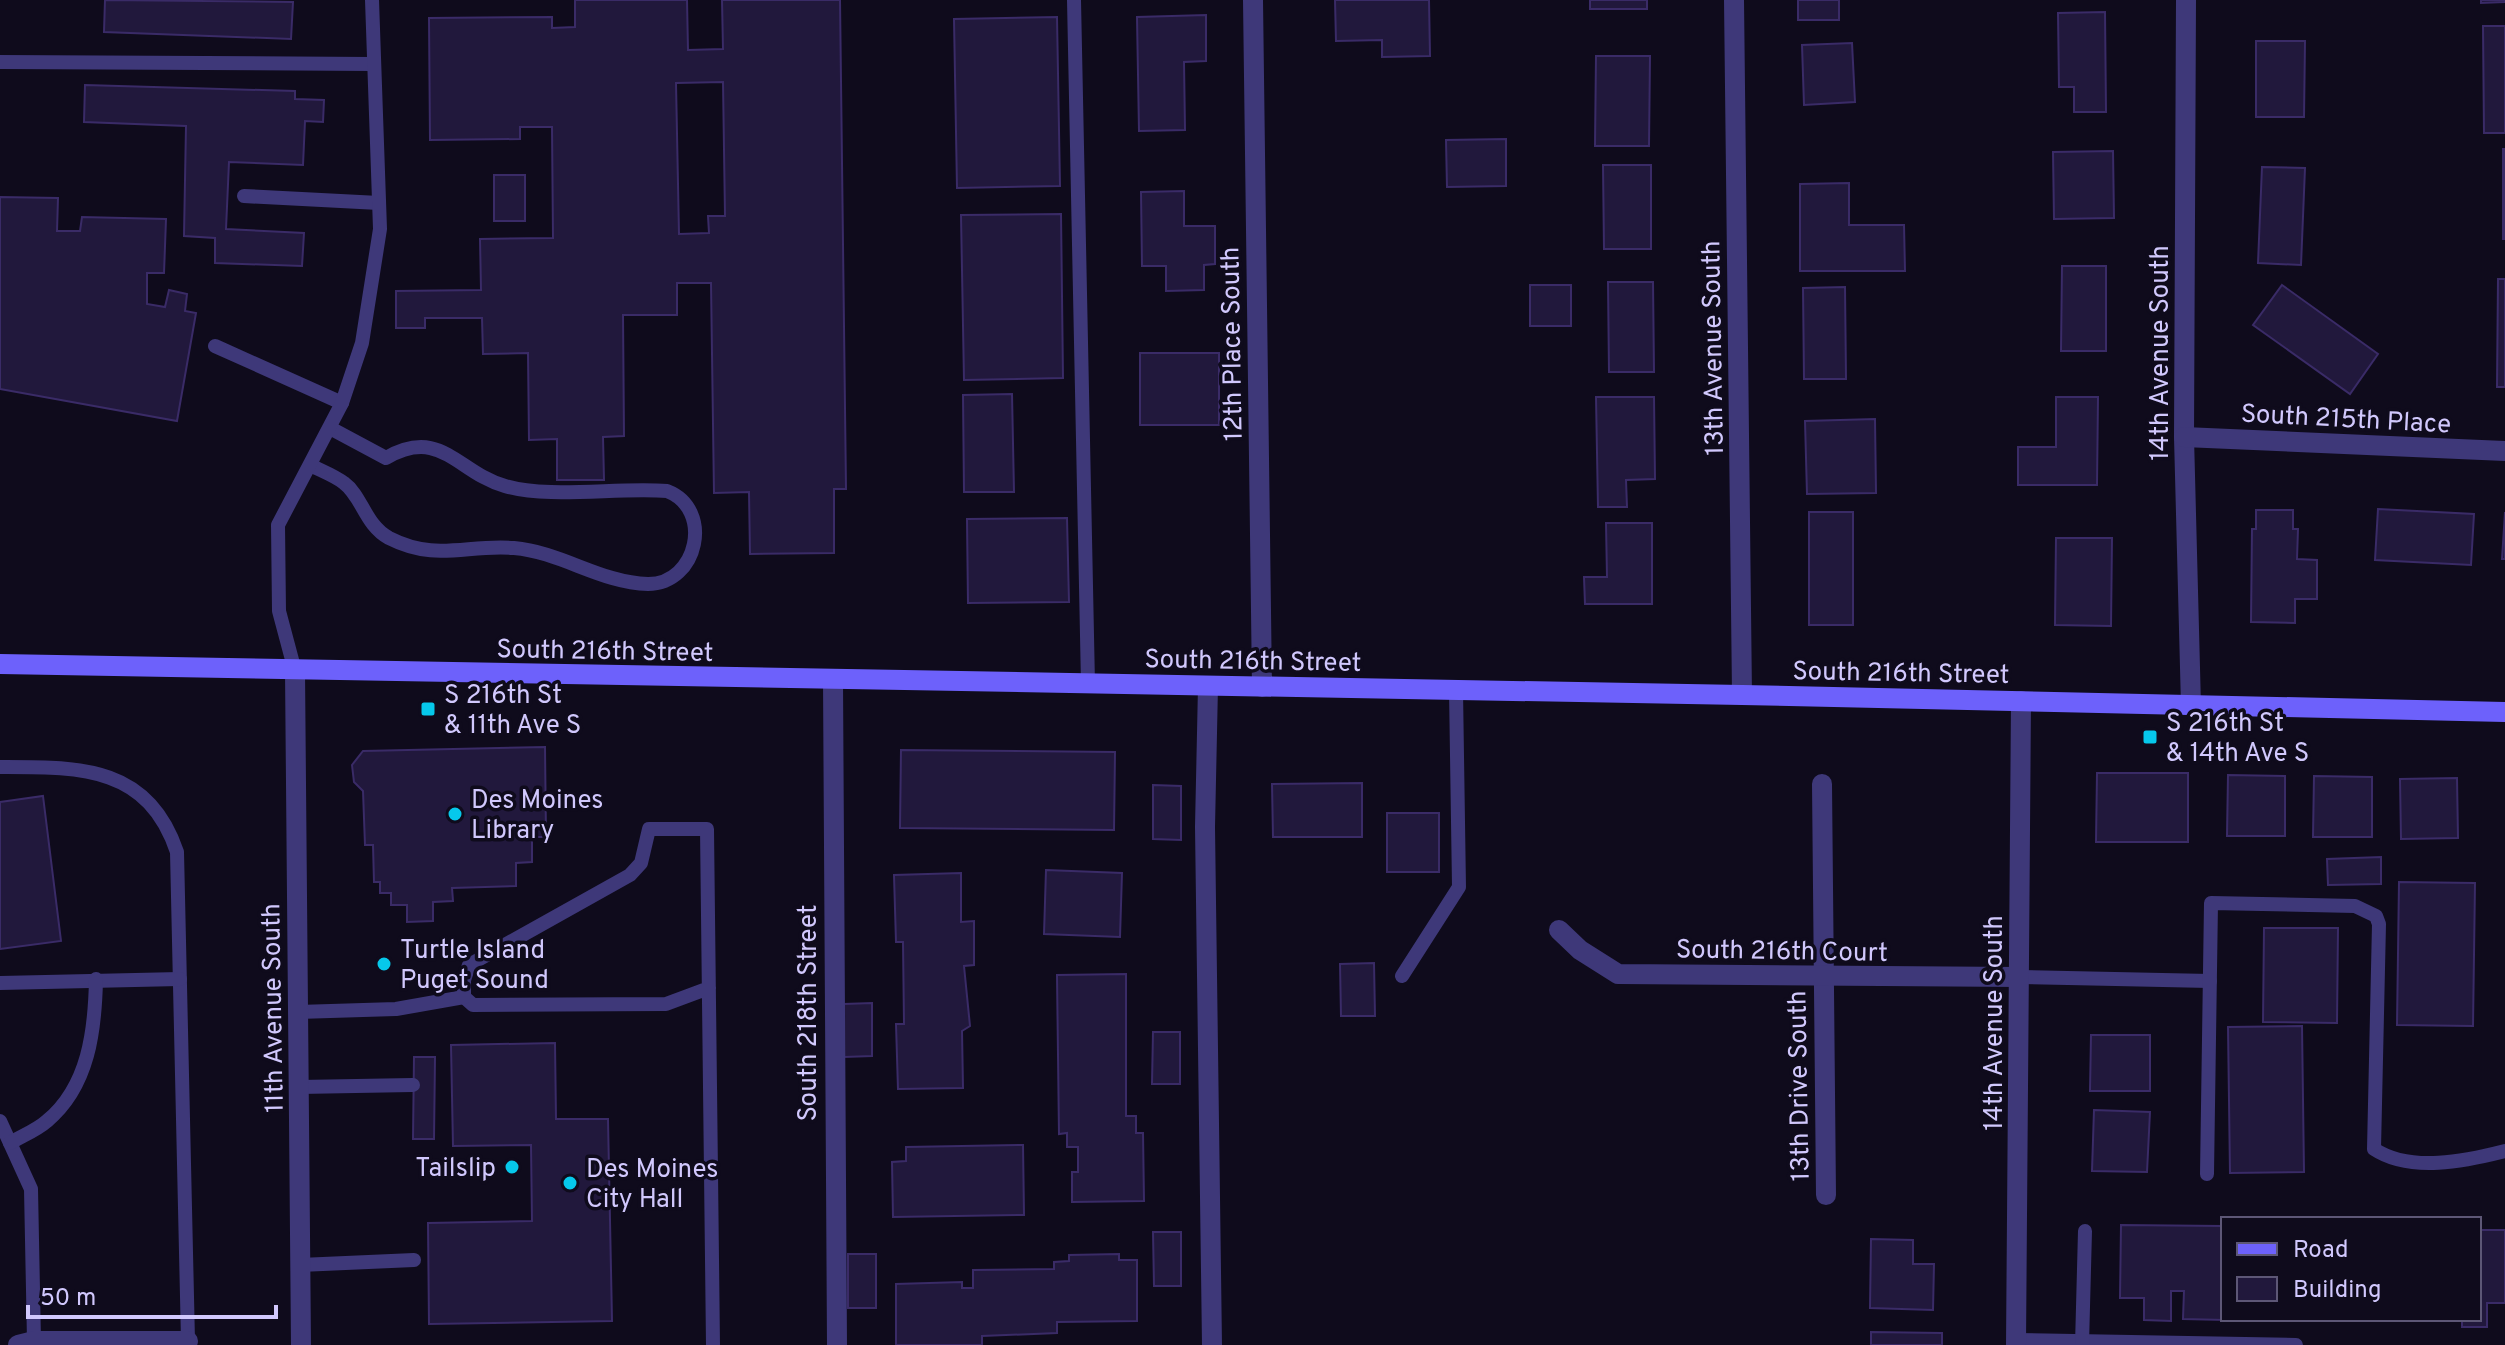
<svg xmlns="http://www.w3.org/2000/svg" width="2505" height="1345" font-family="Overpass,sans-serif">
	<rect width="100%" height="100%" fill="#0f0b1c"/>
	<!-- building -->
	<g fill="#21183c" stroke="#3a2b67" stroke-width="2" fill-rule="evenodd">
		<polygon points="105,0 293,2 291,39 104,32"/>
		<path d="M575 0H687L688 50 723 49 722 0H840L846 489H834V553L750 554 749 492 714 493 711 283H677V315H623L624 436 603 437 604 480H557V439L529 440 528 353 483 354 482 318H425V328H396V291L481 290 480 239 553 238 552 127H520V139L430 140 429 18 552 17V28L575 27ZM723 82 725 216H708L709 233 679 234 676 83Z"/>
		<polygon points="1335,0 1429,0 1430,56 1382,57 1382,40 1336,41"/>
		<rect x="1590" y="0" width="57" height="9"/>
		<rect x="1798" y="0" width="41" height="20"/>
		<polygon points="2481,0 2505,0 2505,2 2481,3"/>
		<polygon points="2105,12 2106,112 2074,112 2074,87 2059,87 2058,13"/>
		<polygon points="1206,15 1206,61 1184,62 1185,130 1139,131 1137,17"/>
		<polygon points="1057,17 1060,186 957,188 954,19"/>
		<polygon points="2483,26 2505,26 2505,133 2484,133"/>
		<polygon points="2256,41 2305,41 2304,117 2256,117"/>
		<polygon points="1852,43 1855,102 1804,105 1802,45"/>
		<polygon points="1596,56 1650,56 1649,146 1595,146"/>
		<polygon points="85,85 295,91 295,99 324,100 323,122 305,121 303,165 229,162 226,229 304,233 302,266 215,263 215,238 184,236 186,126 84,122"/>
		<polygon points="1506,139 1506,186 1447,187 1446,140"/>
		<rect x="2503" y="149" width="2" height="90"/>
		<polygon points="2113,151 2114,218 2054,219 2053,152"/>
		<polygon points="1603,165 1651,165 1651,249 1604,249"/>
		<polygon points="2262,167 2305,168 2301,265 2258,263"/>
		<rect x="494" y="175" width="31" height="46"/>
		<polygon points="1849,183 1849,225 1904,225 1905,271 1800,271 1800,184"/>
		<polygon points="1184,191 1184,226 1215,226 1215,264 1204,265 1204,290 1166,291 1166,266 1142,266 1141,192"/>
		<polygon points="0,197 58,198 57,231 80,231 82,217 166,219 164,273 147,273 147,304 165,307 169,290 187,294 185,311 196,313 177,421 0,389"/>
		<polygon points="1061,214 1063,378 964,380 961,215"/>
		<polygon points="2062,266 2106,266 2106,351 2061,351"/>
		<polygon points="2498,279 2505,279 2505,387 2497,387"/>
		<polygon points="1608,282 1653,282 1654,372 1609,372"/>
		<rect x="1530" y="285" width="41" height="41"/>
		<polygon points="2282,285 2378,354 2350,394 2253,325"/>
		<polygon points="1845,287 1846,379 1804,379 1803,288"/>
		<rect x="1140" y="353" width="79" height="72"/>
		<polygon points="1012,394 1014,492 964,492 963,395"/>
		<polygon points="1596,397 1654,397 1655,479 1626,480 1627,507 1598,507"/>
		<polygon points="2056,397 2098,397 2097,485 2018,485 2018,447 2056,447"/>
		<polygon points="1875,419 1876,493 1807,494 1805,421"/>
		<polygon points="2378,509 2474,514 2471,565 2375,560"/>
		<polygon points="2256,510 2293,510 2293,529 2298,529 2297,559 2317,560 2317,599 2295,599 2295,623 2251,622 2252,529 2256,529"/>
		<rect x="1809" y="512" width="44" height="113"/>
		<polygon points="2505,512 2505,559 2502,559"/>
		<polygon points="1067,518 1069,602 968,603 967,519"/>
		<polygon points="1606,523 1652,523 1652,604 1585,604 1584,577 1607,577"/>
		<polygon points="2056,538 2112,538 2111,626 2055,625"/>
		<polygon points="545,747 546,837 532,837 532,862 516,863 516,886 452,888 453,901 433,902 433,921 407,922 407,905 391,905 391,893 380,893 380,882 374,882 373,845 365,845 363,791 354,782 352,765 363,751"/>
		<polygon points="901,750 1115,752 1114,830 900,828"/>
		<polygon points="2097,773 2188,773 2188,842 2096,842"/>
		<polygon points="2228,775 2285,776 2285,836 2227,836"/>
		<polygon points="2314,776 2372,777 2372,837 2313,837"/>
		<polygon points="2457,778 2458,838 2401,839 2400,779"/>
		<polygon points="1362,783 1362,837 1273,837 1272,784"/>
		<polygon points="1153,785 1181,786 1181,840 1153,839"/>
		<polygon points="43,796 61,941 0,949 0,802"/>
		<rect x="1387" y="813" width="52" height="59"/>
		<polygon points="2381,857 2381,884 2328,885 2327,859"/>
		<polygon points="1046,870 1122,873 1120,937 1044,934"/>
		<polygon points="961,873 961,922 974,921 974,965 964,966 970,1026 962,1031 963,1088 898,1089 896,1024 904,1024 903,942 896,942 894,875"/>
		<polygon points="2399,882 2475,883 2473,1026 2397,1025"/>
		<polygon points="2264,928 2338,928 2337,1023 2263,1022"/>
		<polygon points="1374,963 1375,1016 1341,1016 1340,964"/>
		<polygon points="1126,974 1126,1116 1136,1116 1136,1133 1143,1133 1144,1201 1072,1202 1072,1172 1078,1172 1078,1147 1067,1147 1067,1133 1059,1134 1057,975"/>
		<polygon points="872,1003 872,1056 844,1057 844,1004"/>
		<polygon points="2302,1026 2304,1172 2230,1173 2228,1027"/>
		<polygon points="1153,1032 1180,1032 1180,1084 1152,1084"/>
		<polygon points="2091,1035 2150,1035 2150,1091 2090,1091"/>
		<polygon points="555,1043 556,1119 608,1119 612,1321 429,1324 428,1223 532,1221 531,1145 453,1146 451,1045"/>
		<polygon points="414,1057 435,1057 434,1139 413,1139"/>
		<polygon points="2094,1110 2150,1112 2147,1172 2092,1171"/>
		<polygon points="1023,1145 1024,1215 893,1217 892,1162 906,1161 906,1147"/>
		<polygon points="2121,1225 2223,1226 2225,1320 2183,1319 2184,1291 2171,1291 2171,1321 2144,1320 2144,1298 2120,1298"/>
		<polygon points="2479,1230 2505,1230 2505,1303 2487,1303 2487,1327 2462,1327 2462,1319 2479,1319"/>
		<polygon points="1153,1232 1181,1232 1181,1286 1154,1286"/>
		<polygon points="1871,1239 1913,1240 1913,1264 1934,1264 1933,1310 1870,1308"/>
		<rect x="848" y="1254" width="28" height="54"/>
		<polygon points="1119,1254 1119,1260 1137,1260 1137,1321 1057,1322 1057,1333 982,1336 982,1345 896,1345 896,1284 962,1282 962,1288 973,1288 973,1270 1054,1269 1054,1262 1069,1261 1069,1255"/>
		<polygon points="1871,1332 1942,1333 1942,1345 1871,1345"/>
	</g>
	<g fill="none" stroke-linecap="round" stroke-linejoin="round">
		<!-- lane -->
		<g stroke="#3e3879" stroke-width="14">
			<polyline points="1074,0 1088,684"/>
			<polyline points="0,62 373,64"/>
			<polyline points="244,196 379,203"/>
			<polyline points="215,346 342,403"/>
			<path d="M312 466C322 471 335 476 344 483 362 496 365 525 389 538 436 562 466 544 514 548 561 552 601 583 648 584 698 584 714 509 667 491 618 487 549 499 505 486 458 473 441 426 386 458L330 428"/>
			<polyline points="295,671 279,611 278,525 342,403 362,343 380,229 372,0"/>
			<path d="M0 767C79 767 148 765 177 852L188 1341"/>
			<polyline points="1402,976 1459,887 1456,690"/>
			<polyline points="2019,977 2210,981"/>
			<polyline points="0,983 180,979"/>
			<polyline points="709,988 666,1004 473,1005 464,997 464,980 469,965 630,875 641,863 649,829 707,829 713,1345"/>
			<polyline points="298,1012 396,1009 464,997"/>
			<polyline points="299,1087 413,1085"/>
			<polyline points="0,1121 31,1189 34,1341"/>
			<path d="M10 1143C22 1136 37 1130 47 1121 89 1086 95 1030 96 979"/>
			<path d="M2207 1174 2211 903 2355 906 2376 916 2379 924 2374 1149C2410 1173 2466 1161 2505 1151"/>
			<polyline points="300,1265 414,1260"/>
			<polyline points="2016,1340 2296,1345"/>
			<polyline points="2082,1345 2085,1231"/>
		</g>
		<!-- street -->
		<g stroke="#3e3879" stroke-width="20">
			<polyline points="1253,0 1262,687"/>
			<polyline points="1734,0 1742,695"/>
			<polyline points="2186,0 2184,437 2191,706"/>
			<polyline points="2184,437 2505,451"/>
			<polyline points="295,671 301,1345"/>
			<polyline points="833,680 837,1345"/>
			<polyline points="1208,686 1205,827 1212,1345"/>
			<polyline points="1822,784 1826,1195"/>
			<polyline points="1559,930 1580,950 1618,974 2019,977"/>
			<polyline points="18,1345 34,1341 188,1341"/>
			<polyline points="2016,1345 2021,701"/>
		</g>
		<!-- secondary -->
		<polyline stroke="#6d61fb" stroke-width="20" points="0,664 1742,695 2505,712"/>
	</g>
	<!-- markers -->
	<g fill="#06c8eb" stroke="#0f0b1c" stroke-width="3">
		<rect x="420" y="701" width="16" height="16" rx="4"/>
		<rect x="2142" y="729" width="16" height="16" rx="4"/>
		<circle cx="455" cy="814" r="8"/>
		<circle cx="384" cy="964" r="8"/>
		<circle cx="512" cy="1167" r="8"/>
		<circle cx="570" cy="1183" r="8"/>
	</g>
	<g text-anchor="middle" stroke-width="7" stroke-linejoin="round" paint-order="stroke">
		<!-- street labels -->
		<g font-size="26" fill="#d1c8fd" stroke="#0f0b1c">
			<text transform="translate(1231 344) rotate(-91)" y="9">12th Place South</text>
			<text transform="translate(1712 348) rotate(-91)" y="9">13th Avenue South</text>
			<text transform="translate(2159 353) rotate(-90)" y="9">14th Avenue South</text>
			<text transform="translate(2346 418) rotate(3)" y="9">South 215th Place</text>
			<text transform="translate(605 650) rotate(1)" y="9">South 216th Street</text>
			<text transform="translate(1253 660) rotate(1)" y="9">South 216th Street</text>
			<text transform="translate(1901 672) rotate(1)" y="9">South 216th Street</text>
			<text transform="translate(1782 950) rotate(1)" y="9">South 216th Court</text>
			<text transform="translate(272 1008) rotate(-91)" y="9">11th Avenue South</text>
			<text transform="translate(807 1013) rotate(-90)" y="9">South 218th Street</text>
			<text transform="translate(1993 1023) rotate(-90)" y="9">14th Avenue South</text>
			<text transform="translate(1798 1086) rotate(-91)" y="9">13th Drive South</text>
		</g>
		<!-- poi labels -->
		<g font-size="26" fill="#d1c8fd" stroke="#0f0b1c" text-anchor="start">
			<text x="444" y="703">S 216th St<tspan x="444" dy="30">&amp; 11th Ave S</tspan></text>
			<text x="2166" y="731">S 216th St<tspan x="2166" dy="30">&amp; 14th Ave S</tspan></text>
			<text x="471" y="808">Des Moines<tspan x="471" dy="30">Library</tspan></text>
			<text x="400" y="958">Turtle Island<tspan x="400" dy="30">Puget Sound</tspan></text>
			<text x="496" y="1176" text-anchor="end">Tailslip</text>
			<text x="586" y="1177">Des Moines<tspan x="586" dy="30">City Hall</tspan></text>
		</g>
	</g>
	<!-- legend -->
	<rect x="2221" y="1217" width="260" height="104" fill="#0f0b1c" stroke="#5d5776" stroke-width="2"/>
	<rect x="2237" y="1243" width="40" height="12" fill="#6d61fb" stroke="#5d5776" stroke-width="2"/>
	<text x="2293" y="1257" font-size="24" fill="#d1c8fd">Road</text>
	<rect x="2237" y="1277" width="40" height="24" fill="#21183c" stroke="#5d5776" stroke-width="2"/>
	<text x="2293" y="1297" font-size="24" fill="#d1c8fd">Building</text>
	<!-- scale -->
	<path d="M28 1305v12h248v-12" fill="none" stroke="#d1c8fd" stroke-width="4"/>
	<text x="40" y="1305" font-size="24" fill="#d1c8fd" stroke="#0f0b1c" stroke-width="6" paint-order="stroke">50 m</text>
</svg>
